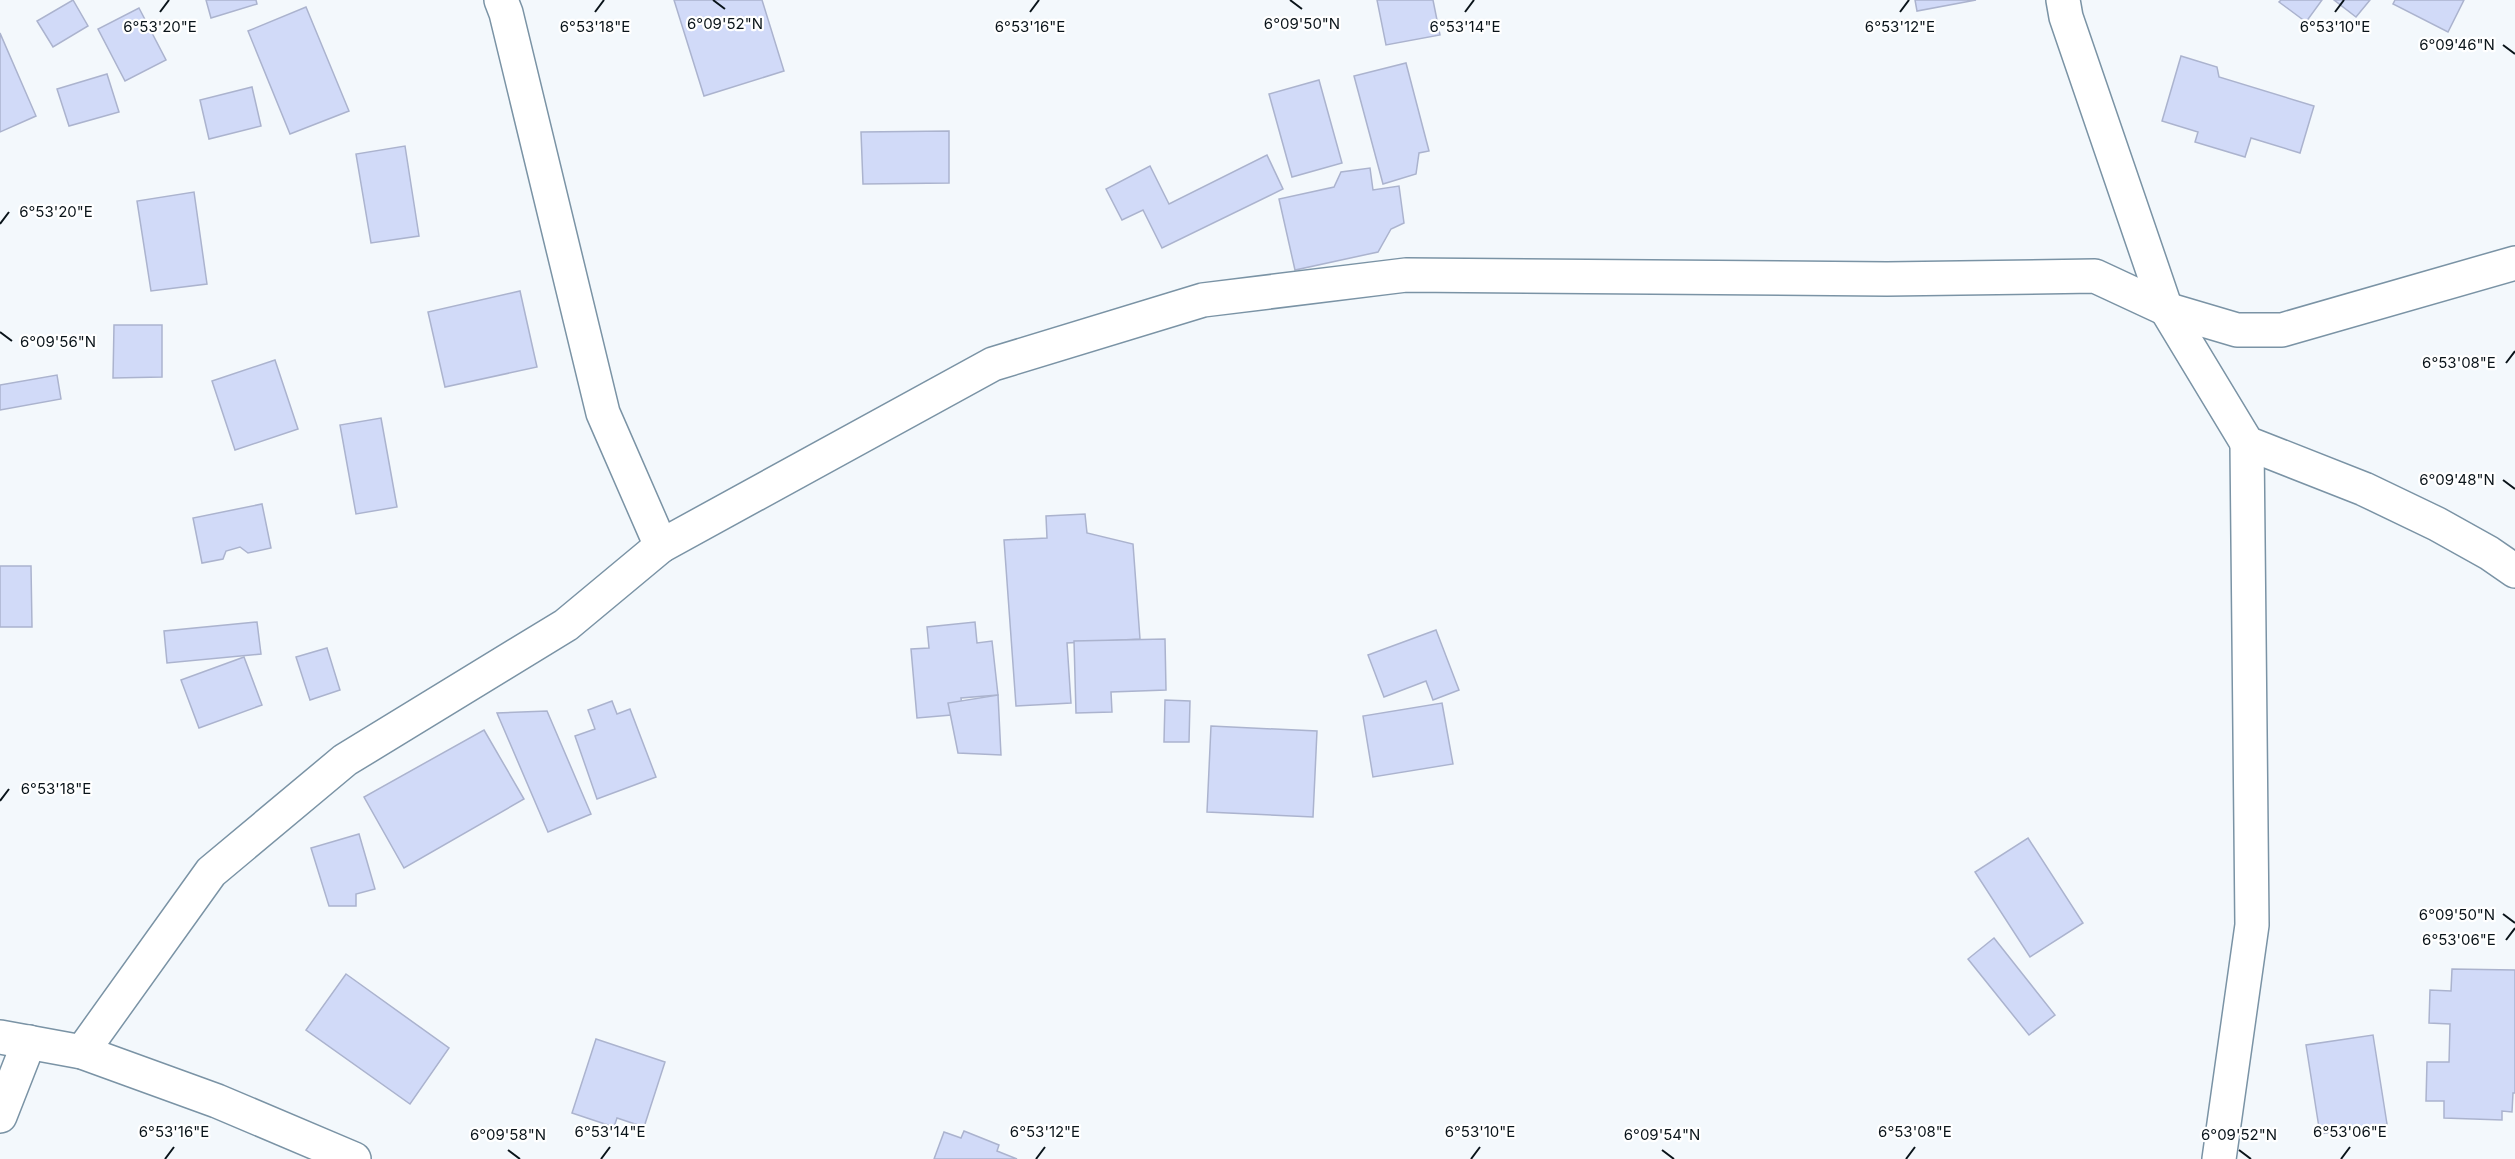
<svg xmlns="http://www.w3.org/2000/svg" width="2515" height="1159" font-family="Inter,sans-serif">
	<rect width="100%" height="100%" fill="#f3f8fc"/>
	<!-- building -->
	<g fill="#d1daf8" stroke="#abb3ce" stroke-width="1.5">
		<polygon points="73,0 88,26 53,47 37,21"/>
		<polygon points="206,0 256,0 257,4 211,18"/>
		<polygon points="674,0 762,0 784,71 704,96"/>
		<polygon points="1377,0 1433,0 1440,35 1386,45"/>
		<polygon points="1915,0 1976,0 1917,11"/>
		<polygon points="2281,0 2322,0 2306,22 2279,2"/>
		<polygon points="2334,0 2370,0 2356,17"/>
		<polygon points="2395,0 2464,0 2448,32 2393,4"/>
		<polygon points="306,7 349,111 290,134 248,31"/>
		<polygon points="139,8 166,60 125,81 98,29"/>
		<polygon points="0,33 36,116 0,132"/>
		<polygon points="2181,56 2217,67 2219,77 2314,106 2300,153 2251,138 2245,157 2195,142 2198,132 2162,121"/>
		<polygon points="1406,63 1429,151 1419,153 1416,174 1383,184 1354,76"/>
		<polygon points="107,74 119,112 69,126 57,89"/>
		<polygon points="1319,80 1342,163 1292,177 1269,94"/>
		<polygon points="252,87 261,126 209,139 200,100"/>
		<polygon points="949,131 949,183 863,184 861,132"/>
		<polygon points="405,146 419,236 371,243 356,154"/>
		<polygon points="1267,155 1283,189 1162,248 1143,210 1122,220 1106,189 1150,166 1169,204"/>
		<polygon points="1370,168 1373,190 1399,186 1404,223 1391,229 1378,252 1295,270 1279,199 1334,187 1341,172"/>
		<polygon points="194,192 207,284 151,291 137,201"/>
		<polygon points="520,291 537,367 445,387 428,312"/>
		<polygon points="114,325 162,325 162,377 113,378"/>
		<polygon points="275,360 298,429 235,450 212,381"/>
		<polygon points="57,375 61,399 0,410 0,385"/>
		<polygon points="381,418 397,507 356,514 340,425"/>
		<polygon points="262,504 271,548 248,553 240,547 226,551 223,559 202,563 193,518"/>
		<polygon points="1085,514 1087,533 1133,544 1140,639 1067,643 1071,703 1016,706 1004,540 1047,538 1046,516"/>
		<polygon points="0,566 31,566 32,627 0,627"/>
		<polygon points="257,622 261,654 167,663 164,631"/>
		<polygon points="975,622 977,643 992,641 998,695 961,698 963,714 917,718 911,649 929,648 927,627"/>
		<polygon points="1436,630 1459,690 1433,700 1426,681 1384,697 1368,655"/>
		<polygon points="1165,639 1166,690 1111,692 1112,712 1076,713 1074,641"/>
		<polygon points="327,648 340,690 310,700 296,657"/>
		<polygon points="244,657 262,705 199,728 181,680"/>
		<polygon points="998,695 1001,755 958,753 948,703"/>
		<polygon points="1165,700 1190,701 1189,742 1164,742"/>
		<polygon points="612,701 617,714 630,709 656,777 597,799 575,736 595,729 588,710"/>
		<polygon points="1442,703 1453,764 1373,777 1363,716"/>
		<polygon points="547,711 591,814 548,832 497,713"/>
		<polygon points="1211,726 1317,731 1313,817 1207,812"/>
		<polygon points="484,730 524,799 404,868 364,797"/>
		<polygon points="359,834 375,889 356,894 356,906 329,906 311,848"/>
		<polygon points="2028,838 2083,923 2030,957 1975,872"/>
		<polygon points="1994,938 2055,1015 2029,1035 1968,959"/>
		<polygon points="2452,969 2515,970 2515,1093 2513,1093 2512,1112 2502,1111 2502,1120 2444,1118 2444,1101 2426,1101 2427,1062 2449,1062 2450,1024 2429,1023 2430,990 2451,991"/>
		<polygon points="346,974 449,1048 410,1104 306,1030"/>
		<polygon points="2373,1035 2387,1124 2320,1134 2306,1045"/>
		<polygon points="596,1039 665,1062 644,1127 617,1118 614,1127 572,1113"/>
		<polygon points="964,1131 999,1145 997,1151 1017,1159 934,1159 944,1132 961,1138"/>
	</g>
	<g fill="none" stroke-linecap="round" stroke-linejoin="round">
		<defs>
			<g id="street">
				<polyline points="501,0 506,13 603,413 661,546"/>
				<polyline points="2063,0 2066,17 2166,309 2247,443 2364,489 2437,524 2489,553 2515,571"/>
				<polyline points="82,1052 211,872 345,760 566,625 661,546 993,364 1203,300 1406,275 1887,279 2095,276 2166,309 2237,330 2282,330 2515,263"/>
				<polyline points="0,1116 29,1042"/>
				<polyline points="2219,1159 2252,925 2247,443"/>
			</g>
			<polyline id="secondary" points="0,1037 82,1052 217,1101 354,1159"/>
		</defs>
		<!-- street casing -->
		<use href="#street" stroke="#7a93a5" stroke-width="36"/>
		<!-- secondary casing -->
		<use href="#secondary" stroke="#7a93a5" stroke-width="36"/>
		<!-- street -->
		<use href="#street" stroke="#fff" stroke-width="33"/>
		<!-- secondary -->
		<use href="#secondary" stroke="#fff" stroke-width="33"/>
	</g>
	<!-- ticks -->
	<path fill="none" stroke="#0a141a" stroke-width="2" d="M713 0 725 9M1290 0 1302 9M160 12 169 0M595 12 604 0M1030 12 1039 0M1465 12 1474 0M1900 12 1909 0M2335 12 2344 0M2503 45 2515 54M0 224 9 212M0 332 12 341M2506 363 2515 351M2503 480 2515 489M0 801 9 789M2503 914 2515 923M2506 940 2515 928M508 1150 520 1159M1662 1150 1674 1159M2239 1150 2251 1159M165 1159 174 1147M601 1159 610 1147M1036 1159 1045 1147M1471 1159 1480 1147M1906 1159 1915 1147M2341 1159 2350 1147"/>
	<g font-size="15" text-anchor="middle" fill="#0a141a" stroke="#fff" stroke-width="4.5" stroke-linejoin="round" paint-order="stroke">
		<text x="725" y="29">6°09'52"N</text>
		<text x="1302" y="29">6°09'50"N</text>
		<text x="160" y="32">6°53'20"E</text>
		<text x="595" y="32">6°53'18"E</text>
		<text x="1030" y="32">6°53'16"E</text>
		<text x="1465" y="32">6°53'14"E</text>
		<text x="1900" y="32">6°53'12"E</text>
		<text x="2335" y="32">6°53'10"E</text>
		<text x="2457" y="50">6°09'46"N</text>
		<text x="56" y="217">6°53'20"E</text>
		<text x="58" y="347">6°09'56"N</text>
		<text x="2459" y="368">6°53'08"E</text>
		<text x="2457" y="485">6°09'48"N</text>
		<text x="56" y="794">6°53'18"E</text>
		<text x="2457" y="920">6°09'50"N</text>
		<text x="2459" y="945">6°53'06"E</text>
		<text x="174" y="1137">6°53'16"E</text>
		<text x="610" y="1137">6°53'14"E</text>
		<text x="1045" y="1137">6°53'12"E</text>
		<text x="1480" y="1137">6°53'10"E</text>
		<text x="1915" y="1137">6°53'08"E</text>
		<text x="2350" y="1137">6°53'06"E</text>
		<text x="508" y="1140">6°09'58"N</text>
		<text x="1662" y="1140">6°09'54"N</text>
		<text x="2239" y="1140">6°09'52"N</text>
	</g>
</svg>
